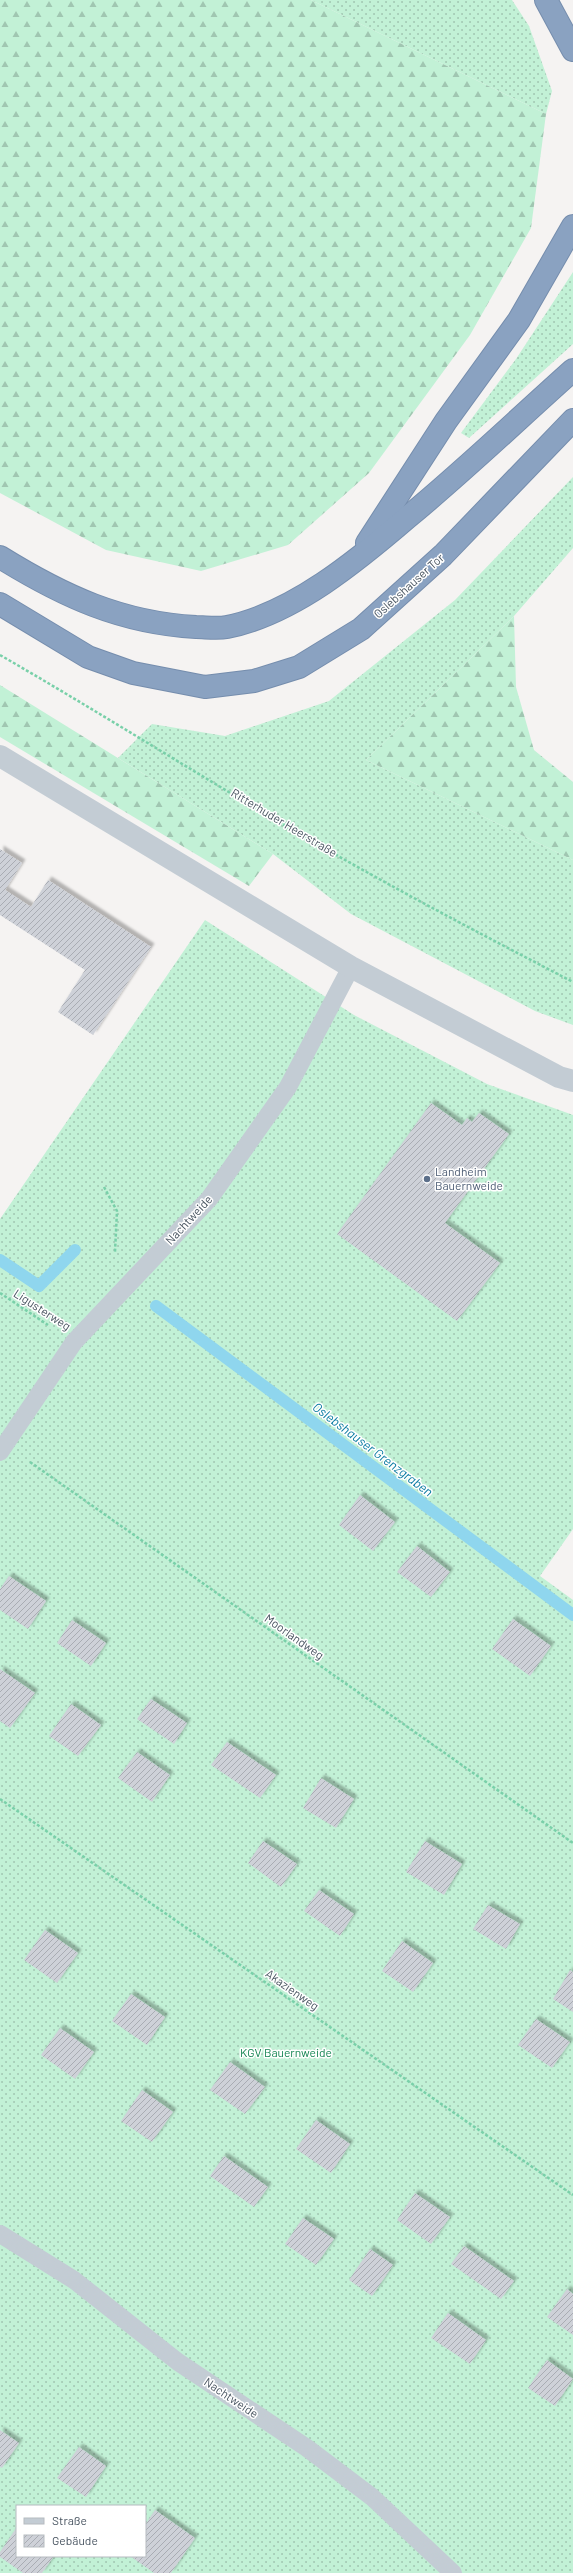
<svg xmlns="http://www.w3.org/2000/svg" width="573" height="2573" font-family="Barlow,sans-serif">
	<defs>
		<pattern id="grass-dots" width="8" height="8" patternUnits="userSpaceOnUse"><rect width="8" height="8" fill="#c2f1d6"/><path d="M2 2h.1M6 6h.1" fill="none" stroke="#a0c6b1" stroke-width="1.8" stroke-linecap="round"/></pattern>
		<pattern id="forest-firs" width="22" height="20" patternUnits="userSpaceOnUse"><rect width="22" height="20" fill="#c2f1d6"/><path d="M5 1l3.5 6h-7zM16 11l3.5 6h-7z" fill="#a0c6b1"/></pattern>
		<pattern id="building-hatch" width="6" height="6" patternUnits="userSpaceOnUse"><rect width="6" height="6" fill="#ced1d8"/><path d="M-1 1l2-2M0 6l6-6M5 7l2-2" fill="none" stroke="#a9acb3"/></pattern>
		<filter id="shadow"><feDropShadow dx="3.5" dy="-3.5" stdDeviation="1" flood-color="#0004"/></filter>
	</defs>
	<rect width="100%" height="100%" fill="#f5f3f2"/>
	<!-- grass -->
	<g fill="url(#grass-dots)" fill-rule="evenodd">
		<polygon points="311,0 512,0 529,26 552,91 546,114"/>
		<polygon points="573,272 573,344 469,438 461,433 516,359"/>
		<polygon points="573,477 573,548 514,616 366,760 573,860 573,1025 535,1011 351,914 273,854 118,758 152,724 225,736 329,701 455,600"/>
		<path d="M205 920 354 1015 487 1084 573 1115V1529L540 1576 573 1600V2573H0V1219ZM17 2506H145V2556H17Z"/>
	</g>
	<!-- forest -->
	<g fill="url(#forest-firs)">
		<polygon points="0,0 311,0 546,114 531,228 470,335 369,473 288,545 201,571 106,550 0,493"/>
		<polygon points="514,616 516,687 534,750 573,782 573,860 366,760"/>
		<polygon points="0,685 273,854 249,886 0,737"/>
	</g>
	<g fill="none" stroke-linecap="round" stroke-linejoin="round">
		<!-- stream -->
		<g stroke="#8fd6ee" stroke-width="12">
			<polyline points="0,1260 39,1286 75,1250"/>
			<polyline points="156,1306 573,1615"/>
		</g>
	</g>
	<!-- building -->
	<g fill="url(#building-hatch)" filter="url(#shadow)">
		<polygon points="0,849 22,863 5,890 31,907 48,880 151,947 93,1035 58,1012 85,970 0,915"/>
		<polygon points="431,1103 462,1125 467,1118 472,1122 479,1113 509,1134 445,1223 500,1263 457,1321 337,1234"/>
		<polygon points="360,1495 395,1522 373,1551 339,1525"/>
		<polygon points="417,1546 450,1572 431,1597 397,1572"/>
		<polygon points="9,1576 46,1601 28,1629 0,1610 0,1589"/>
		<polygon points="513,1619 551,1646 530,1676 492,1649"/>
		<polygon points="72,1620 106,1643 91,1666 57,1643"/>
		<polygon points="0,1669 35,1693 10,1728 0,1721"/>
		<polygon points="151,1699 187,1723 174,1744 137,1719"/>
		<polygon points="71,1704 101,1725 78,1756 49,1736"/>
		<polygon points="227,1742 276,1775 260,1798 211,1765"/>
		<polygon points="137,1752 170,1775 152,1802 118,1778"/>
		<polygon points="321,1778 354,1799 336,1828 303,1808"/>
		<polygon points="263,1841 297,1864 281,1887 248,1863"/>
		<polygon points="425,1841 462,1864 444,1895 406,1872"/>
		<polygon points="319,1890 354,1914 340,1936 304,1911"/>
		<polygon points="488,1905 520,1924 506,1949 473,1929"/>
		<polygon points="45,1930 78,1953 57,1983 24,1960"/>
		<polygon points="402,1941 433,1963 413,1992 382,1971"/>
		<polygon points="570,1970 573,1972 573,2012 553,1999"/>
		<polygon points="131,1994 165,2017 147,2045 112,2021"/>
		<polygon points="536,2019 570,2042 552,2068 518,2045"/>
		<polygon points="60,2028 94,2052 75,2079 41,2055"/>
		<polygon points="230,2062 265,2087 245,2114 210,2090"/>
		<polygon points="142,2090 173,2112 152,2142 121,2121"/>
		<polygon points="316,2120 350,2144 331,2173 296,2149"/>
		<polygon points="224,2156 268,2187 254,2207 210,2176"/>
		<polygon points="415,2193 450,2217 431,2244 397,2220"/>
		<polygon points="303,2218 334,2239 316,2265 285,2244"/>
		<polygon points="464,2246 514,2281 501,2299 451,2264"/>
		<polygon points="370,2249 393,2265 372,2296 349,2280"/>
		<polygon points="567,2289 573,2294 573,2335 547,2317"/>
		<polygon points="448,2313 486,2340 470,2364 431,2338"/>
		<polygon points="547,2360 573,2379 555,2406 528,2388"/>
		<polygon points="0,2430 19,2443 2,2468 0,2467"/>
		<polygon points="79,2447 106,2466 86,2497 57,2478"/>
		<polygon points="155,2510 195,2538 171,2573 154,2573 130,2556 145,2556 145,2525"/>
		<polygon points="17,2527 17,2556 54,2556 42,2573 23,2573 0,2557 0,2552"/>
	</g>
	<g fill="none" stroke-linecap="round" stroke-linejoin="round">
		<defs>
			<g id="highway">
				<polyline points="546,0 573,50"/>
				<polyline points="367,543 446,421 519,320 573,226"/>
				<path d="M0 557C63 596 121 623 196 627 205 627 217 629 227 627 293 614 358 560 408 517 465 470 518 419 573 370"/>
				<polyline points="0,604 88,657 133,673 205,687 254,681 299,667 361,629 443,555 573,420"/>
			</g>
		</defs>
		<!-- highway casing -->
		<use href="#highway" stroke="#758dad" stroke-width="24"/>
		<!-- path -->
		<g stroke="#79d0a9" stroke-width="2.5" stroke-dasharray="3 2" stroke-linecap="butt">
			<path d="M0 655C99 712 195 773 293 830 385 884 479 933 573 982"/>
			<polyline points="104,1187 117,1211 115,1252"/>
			<polyline points="0,1293 48,1325"/>
			<polyline points="30,1462 573,1843"/>
			<polyline points="0,1799 573,2195"/>
		</g>
		<!-- lane -->
		<g stroke="#c3ccd4" stroke-width="18">
			<polyline points="0,1452 74,1342 209,1199 288,1087 351,967"/>
			<polyline points="0,2234 74,2280 178,2362 307,2448 372,2497 453,2573"/>
		</g>
		<!-- street -->
		<polyline stroke="#c3ccd4" stroke-width="22" points="0,756 351,967 559,1077 573,1081"/>
		<!-- highway -->
		<use href="#highway" stroke="#8aa2c1" stroke-width="22"/>
	</g>
	<!-- markers -->
	<circle fill="#5c6f8a" stroke="#fff" stroke-width="1.5" cx="427" cy="1179" r="4"/>
	<g text-anchor="middle" stroke-width="3" stroke-linejoin="round" paint-order="stroke">
		<!-- street labels -->
		<g font-size="12" fill="#495561" stroke="#fff">
			<text transform="translate(409 586) rotate(-42)" y="4">Oslebshauser Tor</text>
			<text transform="translate(284 823) rotate(31)" y="4">Ritterhuder Heerstraße</text>
			<text transform="translate(189 1220) rotate(-47)" y="4">Nachtweide</text>
			<text transform="translate(42 1310) rotate(33)" y="4">Ligusterweg</text>
			<text transform="translate(294 1637) rotate(35)" y="4">Moorlandweg</text>
			<text transform="translate(292 1990) rotate(35)" y="4">Akazienweg</text>
			<text transform="translate(231 2398) rotate(34)" y="4">Nachtweide</text>
		</g>
		<!-- service labels -->
		<g font-size="12" fill="#4e5e75" stroke="#fff" text-anchor="start">
			<text x="435" y="1176">Landheim<tspan x="435" dy="14">Bauernweide</tspan></text>
		</g>
		<!-- park labels -->
		<g font-size="12" fill="#168653" stroke="#fff">
			<text x="286" y="2057">KGV Bauernweide</text>
		</g>
		<!-- water labels -->
		<g font-size="13" font-style="italic" fill="#0b7ca3" stroke="#fff">
			<text transform="translate(373 1449) rotate(37)" y="5">Oslebshauser Grenzgraben</text>
		</g>
	</g>
	<!-- legend -->
	<rect x="16" y="2505" width="130" height="52" fill="#ffffff" stroke="#b6bbc0"/>
	<rect x="24" y="2518" width="20" height="6" fill="#c3ccd4" stroke="#b6bbc0"/>
	<text x="52" y="2525" font-size="12" fill="#495561">Straße</text>
	<rect x="24" y="2535" width="20" height="12" fill="url(#building-hatch)" stroke="#b6bbc0"/>
	<text x="52" y="2545" font-size="12" fill="#495561">Gebäude</text>
</svg>
